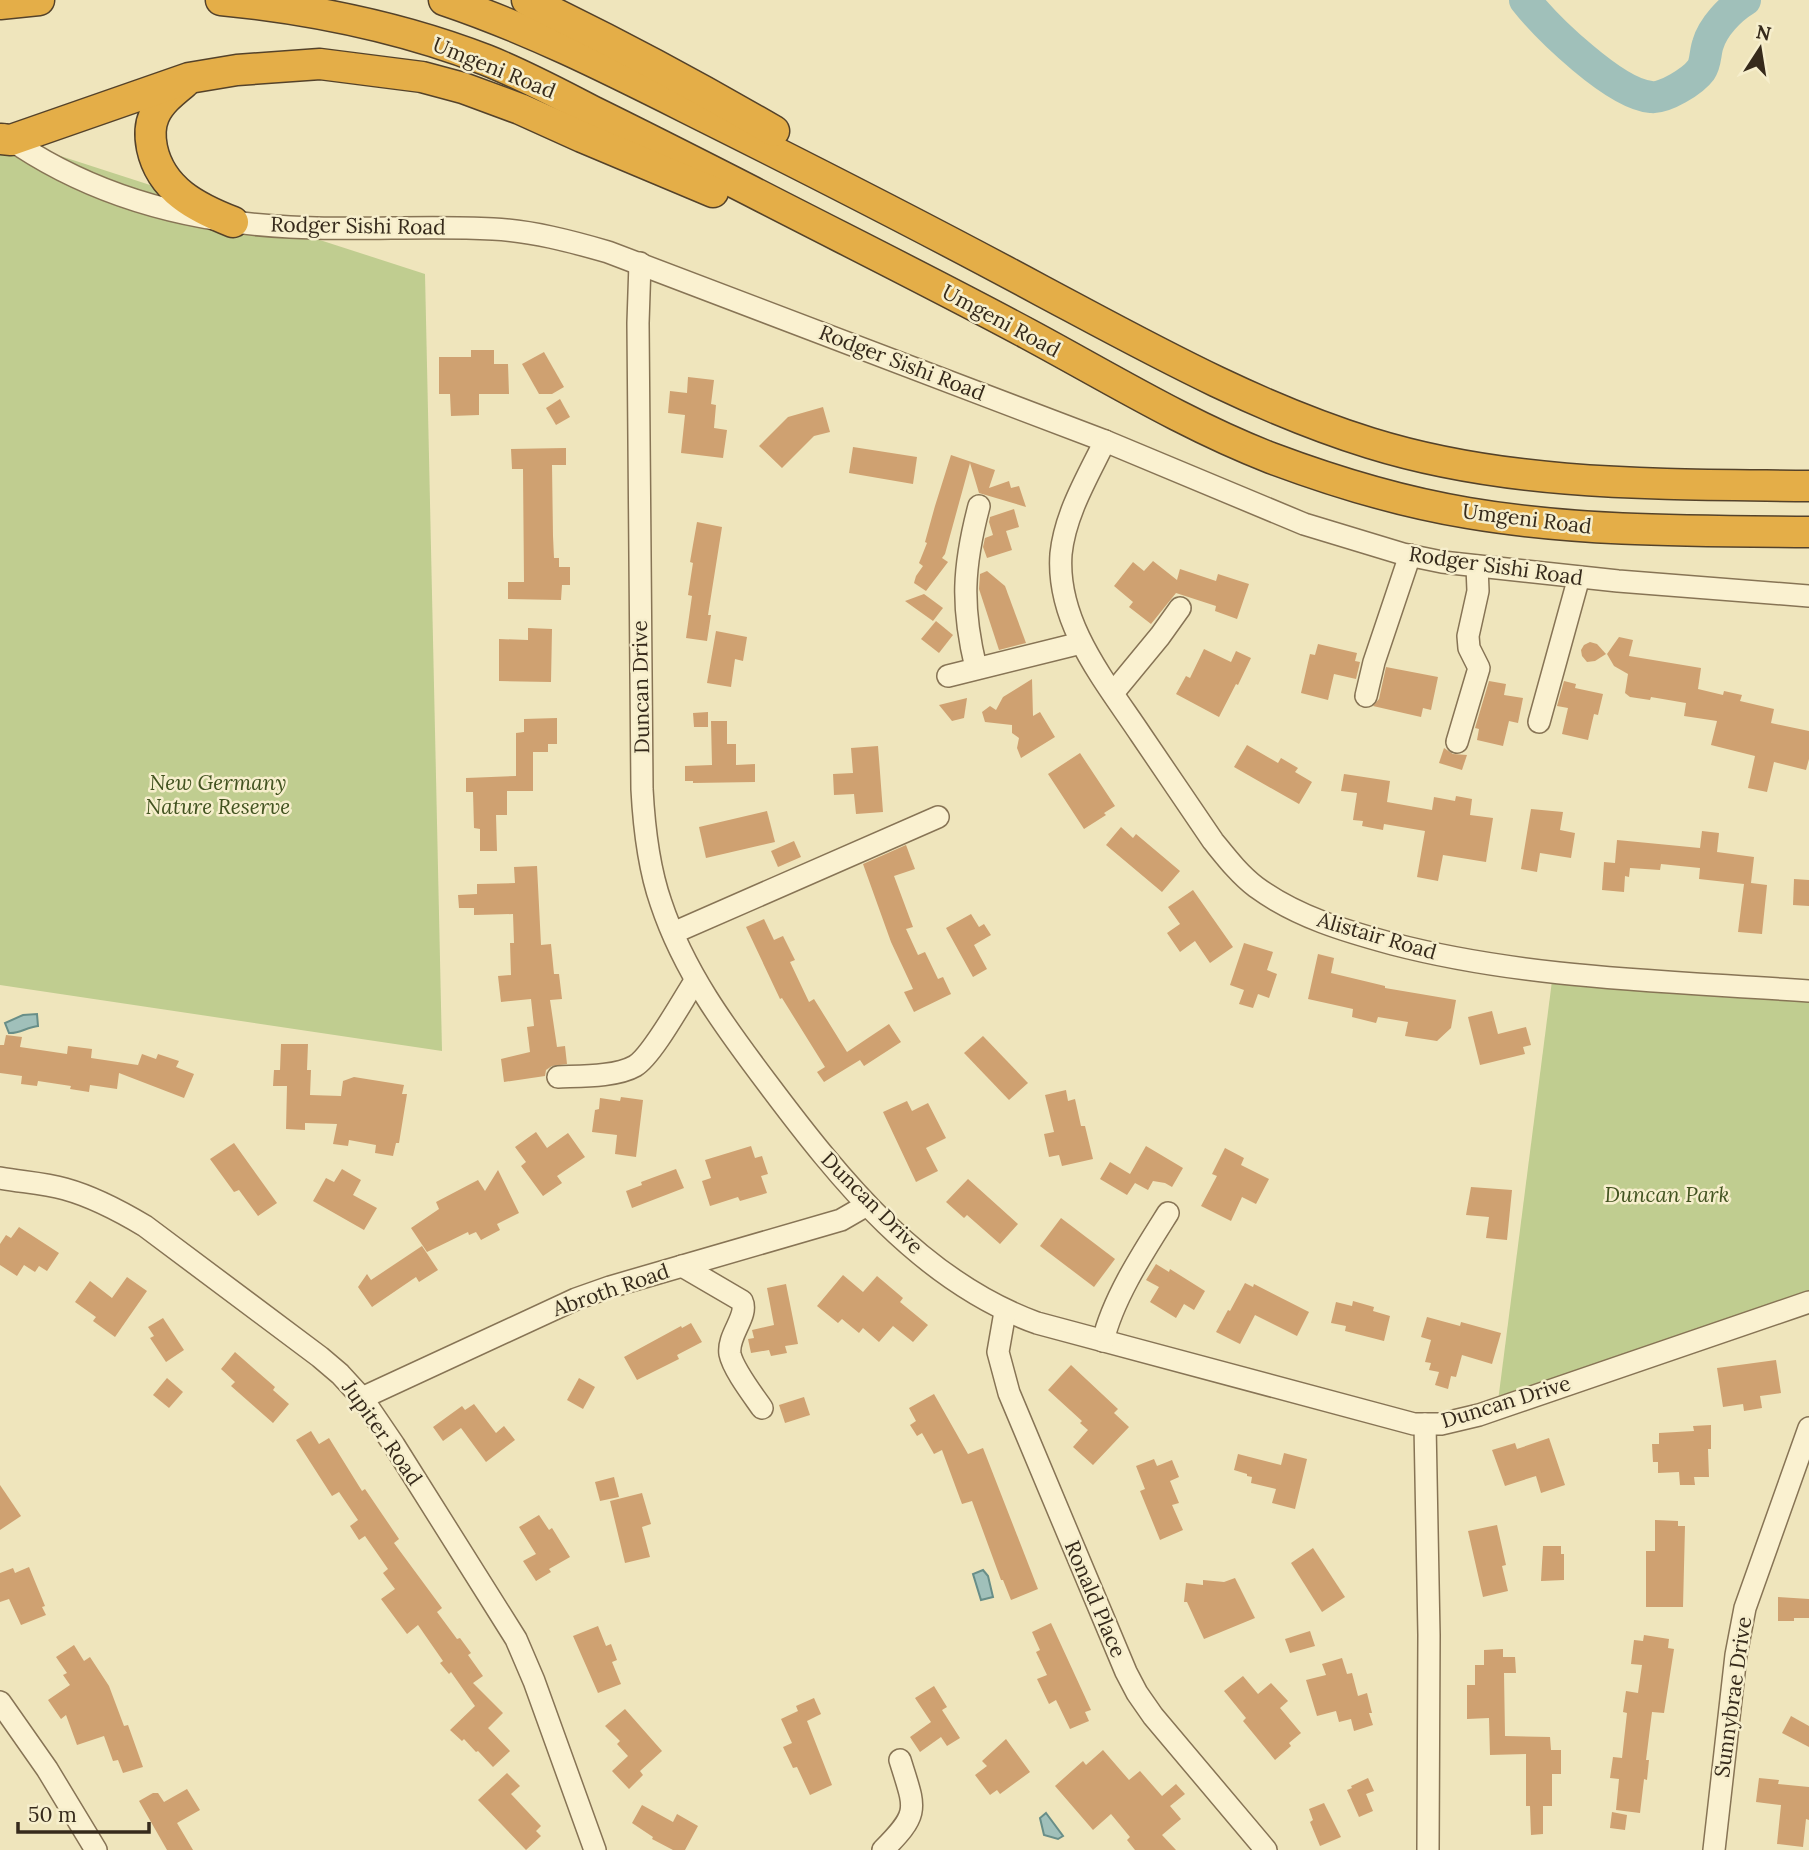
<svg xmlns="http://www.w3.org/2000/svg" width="1809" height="1850" font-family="Lora,serif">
	<rect width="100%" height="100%" fill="#efe5bc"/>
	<!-- green -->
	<g fill="#c0cd90">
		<polygon points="11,140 425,274 442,1051 0,985 0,141"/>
		<polygon points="1553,973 1809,993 1809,1302 1497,1409"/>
	</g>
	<!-- water -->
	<g fill="#a0c0ba" stroke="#688e88" stroke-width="2">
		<path d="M37 1014 38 1026C27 1027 19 1034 9 1033L5 1023 23 1015Z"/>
		<polygon points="983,1570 988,1576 993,1597 981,1600 973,1574"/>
		<polygon points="1046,1813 1063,1836 1058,1839 1044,1835 1040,1818"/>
	</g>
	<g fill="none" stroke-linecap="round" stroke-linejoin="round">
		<!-- river -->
		<path stroke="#a0c0ba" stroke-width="32" d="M1525 0C1547 28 1615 94 1651 97 1664 99 1693 81 1701 70 1706 63 1705 52 1708 44 1713 27 1730 9 1745 0"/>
	</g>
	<!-- building -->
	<g fill="#cfa171">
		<polygon points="471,350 494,350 494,364 508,364 509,394 479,394 479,415 451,416 450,394 439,394 439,357 471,357"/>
		<polygon points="544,352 564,387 552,394 539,394 522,364"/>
		<polygon points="688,377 714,380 711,404 716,405 714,428 727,430 723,458 681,453 685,415 668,413 670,391 687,393"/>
		<polygon points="560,399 570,417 556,425 546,408"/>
		<polygon points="823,407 830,432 814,436 782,468 759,446 788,417"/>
		<polygon points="853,447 917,457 913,484 849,473"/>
		<polygon points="566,448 566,465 552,465 553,536 554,558 559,558 559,567 570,567 570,585 562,585 561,600 508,599 508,582 524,582 523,469 512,469 511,449"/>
		<polygon points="951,455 995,470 989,488 1009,481 1011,488 1019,486 1026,507 979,493 970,463 945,554 942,558 948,562 926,591 914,583 916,576 923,566 919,563 927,543 925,542 935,506"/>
		<polygon points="1014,509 1019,527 1006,531 1012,550 987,558 983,547 985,538 993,535 989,522 990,517"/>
		<polygon points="697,522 722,527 708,615 711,615 707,641 686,638 692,596 688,595 693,563 690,562"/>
		<polygon points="1153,561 1177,580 1180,569 1216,581 1218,574 1249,584 1237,619 1215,611 1216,606 1176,593 1151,624 1129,607 1133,602 1114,586 1133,562 1144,571"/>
		<polygon points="987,571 1005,586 1026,643 999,650 979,589 980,574"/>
		<polygon points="924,594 943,608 933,621 905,601"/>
		<polygon points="936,621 953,635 939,653 921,639"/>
		<polygon points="528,628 552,629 551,682 499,681 499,639 528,640"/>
		<polygon points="716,631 747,637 743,661 735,659 731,687 707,683"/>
		<polygon points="1619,637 1633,640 1629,656 1701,668 1698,689 1723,695 1724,691 1742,695 1740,701 1774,709 1771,723 1809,731 1809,759 1806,770 1774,762 1767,792 1748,788 1755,756 1711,745 1717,721 1684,716 1686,703 1651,697 1650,700 1630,697 1625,693 1628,674 1614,666 1607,654"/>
		<polygon points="1590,642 1597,644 1606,654 1595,661 1587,662 1582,656 1581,650 1584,645"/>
		<polygon points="1318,644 1357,653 1355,661 1360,662 1356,679 1334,674 1328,700 1301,693 1310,654 1315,655"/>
		<polygon points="1204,649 1231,662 1236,651 1251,658 1238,685 1236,684 1219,717 1176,694 1186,676 1190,678"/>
		<polygon points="1386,667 1438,677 1431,710 1423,708 1421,717 1373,706 1379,699"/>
		<polygon points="1032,679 1033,716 1040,712 1055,737 1021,758 1017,748 1019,738 1012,733 1012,725 985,722 982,712 990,706 996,710 1003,697"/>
		<polygon points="1489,681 1506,684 1504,695 1523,698 1518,723 1509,721 1503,746 1477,740 1479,729 1475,728"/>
		<polygon points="1564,681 1576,684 1575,688 1603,694 1598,715 1594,714 1588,740 1562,734 1568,708 1557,706"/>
		<polygon points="967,698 964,718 952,721 939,705"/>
		<polygon points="708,712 708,727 694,727 693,713"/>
		<polygon points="557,718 557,744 548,744 548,752 533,752 533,791 507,791 507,815 496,815 497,851 480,851 480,829 474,828 473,792 466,792 466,778 516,776 516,733 524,732 524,719"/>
		<polygon points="711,721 727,721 727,744 736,744 736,765 755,764 755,782 693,783 693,781 685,781 685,766 712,765"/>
		<polygon points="1247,745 1278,763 1281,758 1298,768 1295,772 1312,782 1299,804 1234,767"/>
		<polygon points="878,746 883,812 856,814 854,794 834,795 833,774 853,773 851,748"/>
		<polygon points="1444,748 1453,754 1467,755 1462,770 1439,763"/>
		<polygon points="1080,753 1115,806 1104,813 1106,815 1084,829 1048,774"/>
		<polygon points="1344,774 1390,781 1387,802 1432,810 1434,797 1455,801 1456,796 1472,799 1470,815 1493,818 1486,862 1443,855 1438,881 1417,877 1425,831 1384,824 1383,830 1362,826 1363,821 1353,820 1357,793 1341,791"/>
		<polygon points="1531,809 1563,812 1560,830 1575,833 1571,858 1540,853 1537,872 1521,869"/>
		<polygon points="767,811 775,842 706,858 699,827"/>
		<polygon points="1121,827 1133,838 1136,834 1180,871 1162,892 1106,845"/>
		<polygon points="1702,831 1719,833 1717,852 1754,857 1751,883 1767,885 1762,934 1738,932 1744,884 1699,879 1700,868 1661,864 1660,870 1630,868 1629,877 1625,876 1624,892 1602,890 1604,862 1615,863 1617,840 1700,848"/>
		<polygon points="794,841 801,857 778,867 771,851"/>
		<polygon points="906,845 915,869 894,876 913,927 906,929 918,955 925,952 938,979 943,977 951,994 914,1012 904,992 913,989 891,942 863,864"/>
		<polygon points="537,866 541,945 551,944 554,974 559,974 562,999 550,1000 557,1047 565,1046 567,1064 552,1066 546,1070 545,1076 504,1082 501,1059 530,1052 527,1027 534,1026 531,999 501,1002 498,976 511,975 510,943 514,943 513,914 474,915 474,908 459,908 458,895 477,894 477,884 515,883 514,867"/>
		<polygon points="1794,879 1809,880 1809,906 1793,905"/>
		<polygon points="1193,890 1233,947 1210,963 1195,941 1180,952 1167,933 1180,924 1168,907"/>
		<polygon points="971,914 979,927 984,924 991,935 974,945 987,969 973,977 946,928"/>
		<polygon points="764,919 774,940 783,936 795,960 790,962 809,1002 814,999 847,1052 889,1024 901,1042 864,1066 860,1060 824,1082 817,1072 825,1067 782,998 780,999 746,927"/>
		<polygon points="1244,943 1273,952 1267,970 1277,974 1269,998 1258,994 1253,1008 1239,1004 1244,990 1230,985"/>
		<polygon points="1318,954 1334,958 1331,973 1385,986 1385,988 1456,1000 1451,1028 1437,1041 1405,1036 1408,1022 1378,1017 1376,1023 1352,1017 1353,1009 1308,999"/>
		<polygon points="1492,1011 1498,1034 1526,1027 1531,1045 1523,1047 1525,1054 1480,1065 1468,1017"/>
		<polygon points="6,1035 22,1037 20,1047 67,1054 68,1046 92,1049 91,1058 138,1065 142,1054 156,1059 158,1054 179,1061 176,1067 194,1074 184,1098 119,1073 117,1089 90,1085 89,1092 70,1089 71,1086 38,1081 37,1086 21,1084 22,1076 0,1073 0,1045 4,1045"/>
		<polygon points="983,1036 1028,1083 1009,1100 964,1053"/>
		<polygon points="281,1044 308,1044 307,1070 311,1070 310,1095 341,1096 343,1081 354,1077 404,1085 402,1094 407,1094 399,1143 396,1143 393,1156 375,1153 376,1145 349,1140 348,1146 333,1144 337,1124 305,1123 305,1130 286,1129 287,1086 273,1086 274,1070 280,1070"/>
		<polygon points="1066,1090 1068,1101 1075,1099 1081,1126 1085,1126 1093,1159 1062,1166 1059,1155 1049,1157 1044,1134 1054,1132 1045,1095"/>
		<polygon points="621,1097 643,1100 636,1157 615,1154 617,1135 592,1132 595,1110 599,1109 600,1098 620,1101"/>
		<polygon points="907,1101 912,1111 928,1103 946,1138 926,1148 938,1171 916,1182 883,1112"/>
		<polygon points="536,1132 547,1148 568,1133 585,1157 557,1176 562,1183 543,1196 521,1166 526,1162 515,1147"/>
		<polygon points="234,1143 277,1203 258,1216 239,1190 234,1192 210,1159"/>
		<polygon points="751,1146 755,1158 762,1156 768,1174 761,1176 767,1193 740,1201 738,1197 710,1206 702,1181 711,1178 705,1160"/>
		<polygon points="1146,1146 1183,1168 1172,1187 1165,1183 1153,1181 1148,1190 1135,1183 1127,1195 1100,1179 1110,1162 1130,1174"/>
		<polygon points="1225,1148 1244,1158 1241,1165 1269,1179 1256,1204 1242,1197 1231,1221 1201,1206 1217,1176 1212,1174"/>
		<polygon points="342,1169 361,1180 353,1195 377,1208 364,1230 313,1201 326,1178 334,1182"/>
		<polygon points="676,1169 684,1188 632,1208 626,1191 642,1185 641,1182"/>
		<polygon points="498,1170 519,1213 497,1224 500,1230 481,1240 476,1232 469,1235 468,1232 427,1252 411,1228 439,1209 436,1202 478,1180 485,1191"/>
		<polygon points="968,1179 1018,1224 1000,1244 967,1215 964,1218 946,1202"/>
		<polygon points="1471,1187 1512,1190 1507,1240 1486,1238 1489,1217 1466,1215"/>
		<polygon points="1061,1218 1115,1259 1094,1287 1040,1246"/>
		<polygon points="19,1227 59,1253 47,1271 39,1266 35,1272 24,1265 17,1276 0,1265 0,1244 6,1235 11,1238"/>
		<polygon points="422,1246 438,1270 419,1282 416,1277 372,1307 358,1287 367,1274 371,1280"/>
		<polygon points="1156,1264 1169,1272 1170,1269 1205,1291 1194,1310 1184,1304 1176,1318 1150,1302 1159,1287 1146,1280"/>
		<polygon points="843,1275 863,1292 877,1276 903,1298 900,1302 928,1325 913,1342 893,1326 879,1342 863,1328 859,1333 842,1319 838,1323 817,1306"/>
		<polygon points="127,1277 147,1291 115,1337 93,1321 96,1317 75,1302 90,1281 112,1298"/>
		<polygon points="1245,1283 1253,1287 1254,1284 1309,1312 1297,1336 1255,1315 1240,1344 1216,1332 1228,1310 1230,1311"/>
		<polygon points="786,1284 798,1344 785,1346 787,1353 771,1356 769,1350 751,1353 748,1339 754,1338 752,1330 774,1325 767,1288"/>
		<polygon points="1353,1301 1374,1307 1373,1311 1390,1316 1384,1341 1345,1331 1346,1326 1331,1323 1336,1302 1352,1306"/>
		<polygon points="1427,1317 1460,1326 1461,1322 1501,1333 1492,1364 1462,1355 1456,1377 1451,1376 1448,1389 1435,1385 1439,1372 1429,1370 1431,1363 1425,1362 1431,1340 1421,1337"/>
		<polygon points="163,1318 184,1350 166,1362 150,1338 154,1336 148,1327"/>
		<polygon points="691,1323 702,1342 677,1355 679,1359 637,1380 624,1357 681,1326 682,1328"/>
		<polygon points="235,1352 275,1387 273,1390 289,1404 273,1423 231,1386 235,1382 221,1369"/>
		<polygon points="1776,1360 1781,1393 1760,1396 1762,1408 1744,1411 1743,1404 1723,1407 1717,1368"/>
		<polygon points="1071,1365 1118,1409 1114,1413 1129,1427 1093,1465 1073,1447 1088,1430 1080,1423 1082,1421 1048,1390"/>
		<polygon points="167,1378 183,1392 169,1408 153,1395"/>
		<polygon points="579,1378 595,1387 583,1409 567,1400"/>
		<polygon points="934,1394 968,1454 983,1448 1038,1589 1011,1600 1003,1580 1001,1580 972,1501 962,1504 942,1450 934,1454 922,1433 917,1436 910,1425 916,1421 909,1408"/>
		<polygon points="804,1397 810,1415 785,1423 779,1405"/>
		<polygon points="474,1404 496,1433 504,1426 515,1440 486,1462 461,1428 443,1441 433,1427 462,1406 465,1410"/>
		<polygon points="1711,1425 1711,1449 1708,1449 1709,1477 1694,1477 1695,1485 1680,1485 1679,1472 1658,1473 1658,1462 1653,1462 1652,1444 1659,1444 1659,1433 1694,1431 1693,1426"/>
		<polygon points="311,1431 319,1444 329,1438 362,1491 365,1489 399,1539 394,1543 442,1608 437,1612 457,1639 460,1638 471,1653 468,1655 483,1676 473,1683 503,1713 488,1728 510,1751 493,1767 478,1751 476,1752 464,1739 462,1741 450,1730 475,1706 451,1672 449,1674 440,1663 443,1661 418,1625 407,1634 381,1599 395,1589 383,1573 388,1569 365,1536 359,1540 350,1526 358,1520 339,1492 332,1496 296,1440"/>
		<polygon points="1549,1438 1565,1485 1541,1493 1536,1476 1505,1486 1492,1450 1515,1443 1517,1449"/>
		<polygon points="1284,1453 1307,1459 1295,1509 1272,1503 1276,1489 1251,1483 1252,1477 1247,1476 1247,1474 1234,1470 1238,1454 1281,1465"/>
		<polygon points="1154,1459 1157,1466 1172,1460 1179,1477 1170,1481 1179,1503 1172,1505 1183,1530 1160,1540 1140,1491 1145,1489 1136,1466"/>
		<polygon points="614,1477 619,1497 600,1501 595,1482"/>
		<polygon points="0,1485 21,1516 0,1530"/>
		<polygon points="642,1493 651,1524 642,1527 650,1557 625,1563 610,1501"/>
		<polygon points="539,1515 549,1530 552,1528 570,1557 549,1569 551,1572 536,1581 523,1561 536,1554 519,1527"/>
		<polygon points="1655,1520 1678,1521 1678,1526 1685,1526 1683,1607 1646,1607 1646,1551 1655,1551"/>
		<polygon points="1497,1525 1506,1565 1502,1566 1508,1591 1483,1597 1468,1531"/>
		<polygon points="1543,1546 1561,1546 1561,1554 1564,1554 1564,1580 1541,1581"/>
		<polygon points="1313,1548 1345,1597 1322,1612 1291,1563"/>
		<polygon points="29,1567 45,1606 42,1607 46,1615 21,1625 9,1599 0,1602 0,1573 13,1568 15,1573"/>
		<polygon points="1235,1578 1255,1618 1204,1639 1187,1602 1184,1602 1186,1583 1203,1585 1203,1580 1224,1582"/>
		<polygon points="1778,1597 1809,1599 1809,1618 1794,1618 1794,1621 1778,1621"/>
		<polygon points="1051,1623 1091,1710 1085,1712 1089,1721 1070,1729 1056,1700 1049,1704 1037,1679 1047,1675 1036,1652 1040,1650 1032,1632"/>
		<polygon points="598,1626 606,1646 611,1644 617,1660 612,1662 621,1684 598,1693 573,1636"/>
		<polygon points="1310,1631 1315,1646 1290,1653 1285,1639"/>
		<polygon points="1644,1635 1669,1639 1668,1648 1674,1649 1664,1713 1652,1712 1646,1760 1649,1760 1647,1780 1644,1779 1640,1813 1616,1810 1619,1779 1610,1778 1613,1757 1622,1758 1627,1713 1623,1712 1626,1691 1638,1693 1642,1665 1631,1664 1634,1640 1643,1641"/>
		<polygon points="74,1645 84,1661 90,1657 109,1686 124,1726 128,1725 143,1767 123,1773 118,1760 113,1761 104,1736 77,1745 66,1715 61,1719 48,1700 70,1685 63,1675 67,1673 56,1657"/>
		<polygon points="1503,1649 1503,1657 1515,1657 1516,1673 1504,1673 1505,1736 1550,1737 1551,1750 1561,1750 1561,1774 1552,1774 1552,1806 1543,1806 1543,1834 1531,1835 1530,1806 1526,1806 1526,1754 1490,1755 1489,1718 1467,1719 1467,1685 1475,1685 1475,1665 1484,1665 1484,1650"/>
		<polygon points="1342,1658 1347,1674 1352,1673 1358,1696 1367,1693 1372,1713 1369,1713 1373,1725 1354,1731 1351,1719 1339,1722 1336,1711 1317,1716 1306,1680 1326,1675 1322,1664"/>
		<polygon points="1243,1676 1258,1694 1271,1683 1288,1701 1280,1708 1301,1733 1289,1743 1291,1746 1275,1760 1243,1721 1246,1718 1224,1691"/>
		<polygon points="934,1686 947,1707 942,1710 960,1738 947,1746 941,1737 920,1752 910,1737 931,1722 915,1698"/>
		<polygon points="814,1698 821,1714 807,1721 832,1785 810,1795 797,1767 793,1768 783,1747 792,1743 781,1719 798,1711 796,1706"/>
		<polygon points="625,1709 662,1751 640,1771 643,1775 629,1789 612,1771 628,1756 617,1744 620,1741 605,1726"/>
		<polygon points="1791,1716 1809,1726 1809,1747 1782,1733"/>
		<polygon points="1006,1739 1030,1772 1000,1794 997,1790 990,1795 975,1775 987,1766 982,1761"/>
		<polygon points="1103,1750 1129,1780 1140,1771 1162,1796 1176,1784 1185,1794 1170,1806 1181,1819 1162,1835 1176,1850 1135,1850 1127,1840 1130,1837 1111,1814 1093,1830 1055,1786 1083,1761 1086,1765"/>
		<polygon points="507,1773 520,1786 511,1794 541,1826 536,1831 541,1836 526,1850 478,1800"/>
		<polygon points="1368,1778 1374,1791 1366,1794 1373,1811 1359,1817 1347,1790 1352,1788 1351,1786"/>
		<polygon points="1759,1778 1779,1780 1778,1784 1809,1787 1809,1820 1806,1819 1803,1847 1777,1844 1781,1805 1756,1802"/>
		<polygon points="187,1789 200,1810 177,1823 193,1850 167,1850 139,1801 153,1793 158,1793 164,1802"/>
		<polygon points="1324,1803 1341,1837 1320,1846 1310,1822 1313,1820 1309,1809"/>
		<polygon points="642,1805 673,1822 677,1814 698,1826 685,1850 673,1850 652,1839 653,1837 632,1823"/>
		<polygon points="1612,1812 1627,1815 1625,1830 1610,1828"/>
	</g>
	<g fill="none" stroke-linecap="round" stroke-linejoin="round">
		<defs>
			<g id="minor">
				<path d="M4 135C88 195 188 222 290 227 357 231 425 225 493 229 532 231 570 241 608 252L1105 441 1304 524 1403 554 1442 562 1618 581 1809 596"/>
				<path d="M640 263 638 323 642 789C644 827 648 866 661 903 684 972 725 1027 768 1084 840 1180 921 1281 1037 1323L1414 1424H1441L1479 1415 1809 1302"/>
				<path d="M1105 441C1088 476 1065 514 1061 554 1056 623 1105 681 1141 735 1165 770 1189 806 1213 841 1226 857 1239 874 1256 887 1297 917 1345 931 1393 944 1528 979 1670 981 1809 991"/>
				<path d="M976 668C961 606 963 567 979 506"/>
				<polyline points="948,676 1081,643"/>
				<polyline points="1113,693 1160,636 1180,608"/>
				<polyline points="1366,696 1374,662 1410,555"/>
				<polyline points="1539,722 1579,577"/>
				<polyline points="1457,742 1479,668 1469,648 1468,636 1478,591 1477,566"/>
				<polyline points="673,933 938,817"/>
				<path d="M558 1077C579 1076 616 1077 635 1066 652 1056 682 1001 695 981"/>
				<path d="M0 1178C22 1182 44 1183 65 1189 94 1197 120 1211 145 1226L320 1357 340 1374 362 1398 394 1445 516 1639 534 1681 595 1850"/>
				<path d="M682 1266 742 1301C749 1316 727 1335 730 1354 733 1369 753 1395 762 1408"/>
				<polyline points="1005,1312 998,1352 1009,1393 1126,1672 1137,1693 1153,1716 1266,1850"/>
				<path d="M1103 1341C1113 1298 1144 1251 1168 1213"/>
				<polyline points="362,1398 576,1299 610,1287 841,1220 867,1205"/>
				<polyline points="1425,1424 1429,1635 1428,1850"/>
				<polyline points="0,1702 47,1769 96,1850"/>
				<path d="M883 1850C921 1812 915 1809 900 1760"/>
				<polyline points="1714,1850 1736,1655 1745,1608 1809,1428"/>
			</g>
			<g id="highway">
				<path d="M221 0C311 9 401 27 486 60 524 75 559 94 594 112 645 137 696 163 747 189 840 237 935 284 1028 334 1108 377 1186 425 1271 458 1335 482 1401 502 1468 513 1580 532 1695 531 1809 532"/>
				<path d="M444 0C536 31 621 75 707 118 819 174 931 231 1042 291 1147 347 1254 407 1370 443 1511 487 1662 484 1809 486"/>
				<path d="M527 0C611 40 693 84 774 131"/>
				<polyline points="0,4 39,0"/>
				<path d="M184 83C173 92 160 102 154 116 150 125 150 138 152 148 161 190 197 208 233 222"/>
				<polyline points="0,139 11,140 189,78 237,70 320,64 422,77 463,88 520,109 582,137 713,192"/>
			</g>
		</defs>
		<!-- minor casing -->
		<use href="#minor" stroke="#877455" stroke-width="24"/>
		<!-- highway casing -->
		<use href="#highway" stroke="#54422a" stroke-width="33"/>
		<!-- minor -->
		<use href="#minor" stroke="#faf1d0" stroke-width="21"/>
		<!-- highway -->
		<use href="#highway" stroke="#e4ae48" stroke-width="30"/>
	</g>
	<g text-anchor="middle" stroke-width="5" stroke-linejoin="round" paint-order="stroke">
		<!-- street labels -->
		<g font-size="21" fill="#362a1b" stroke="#f6eecc">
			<text transform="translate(494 68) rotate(22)" y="7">Umgeni Road</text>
			<text transform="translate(358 226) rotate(1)" y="7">Rodger Sishi Road</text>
			<text transform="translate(1001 321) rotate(28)" y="7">Umgeni Road</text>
			<text transform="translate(902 363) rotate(21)" y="7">Rodger Sishi Road</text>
			<text transform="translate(1527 519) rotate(7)" y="7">Umgeni Road</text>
			<text transform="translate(1496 566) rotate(8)" y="7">Rodger Sishi Road</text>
			<text transform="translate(641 687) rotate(-91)" y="7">Duncan Drive</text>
			<text transform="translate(1377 936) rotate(16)" y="7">Alistair Road</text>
			<text transform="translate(872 1203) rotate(45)" y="7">Duncan Drive</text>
			<text transform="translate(611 1290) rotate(-19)" y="7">Abroth Road</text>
			<text transform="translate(1506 1402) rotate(-17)" y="7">Duncan Drive</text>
			<text transform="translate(382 1433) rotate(55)" y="7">Jupiter Road</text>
			<text transform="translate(1095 1599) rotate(67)" y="7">Ronald Place</text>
			<text transform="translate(1733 1697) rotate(-82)" y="7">Sunnybrae Drive</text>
		</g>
		<!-- park labels -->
		<g font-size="21" font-style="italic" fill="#425320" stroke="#f6eecc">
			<text x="218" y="790">New Germany<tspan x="218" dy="24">Nature Reserve</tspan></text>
			<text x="1667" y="1202">Duncan Park</text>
		</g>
	</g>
	<!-- north arrow -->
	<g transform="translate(1760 49) rotate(12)" stroke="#f6eecc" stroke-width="5" paint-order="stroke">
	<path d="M0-5L12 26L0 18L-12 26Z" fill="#362a1b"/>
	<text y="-10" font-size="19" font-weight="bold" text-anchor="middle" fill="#362a1b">N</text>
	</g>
	<!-- scale -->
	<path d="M18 1822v10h131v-10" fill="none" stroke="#362a1b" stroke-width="3.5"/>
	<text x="28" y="1822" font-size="21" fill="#362a1b" stroke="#f6eecc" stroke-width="5" paint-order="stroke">50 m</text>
</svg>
